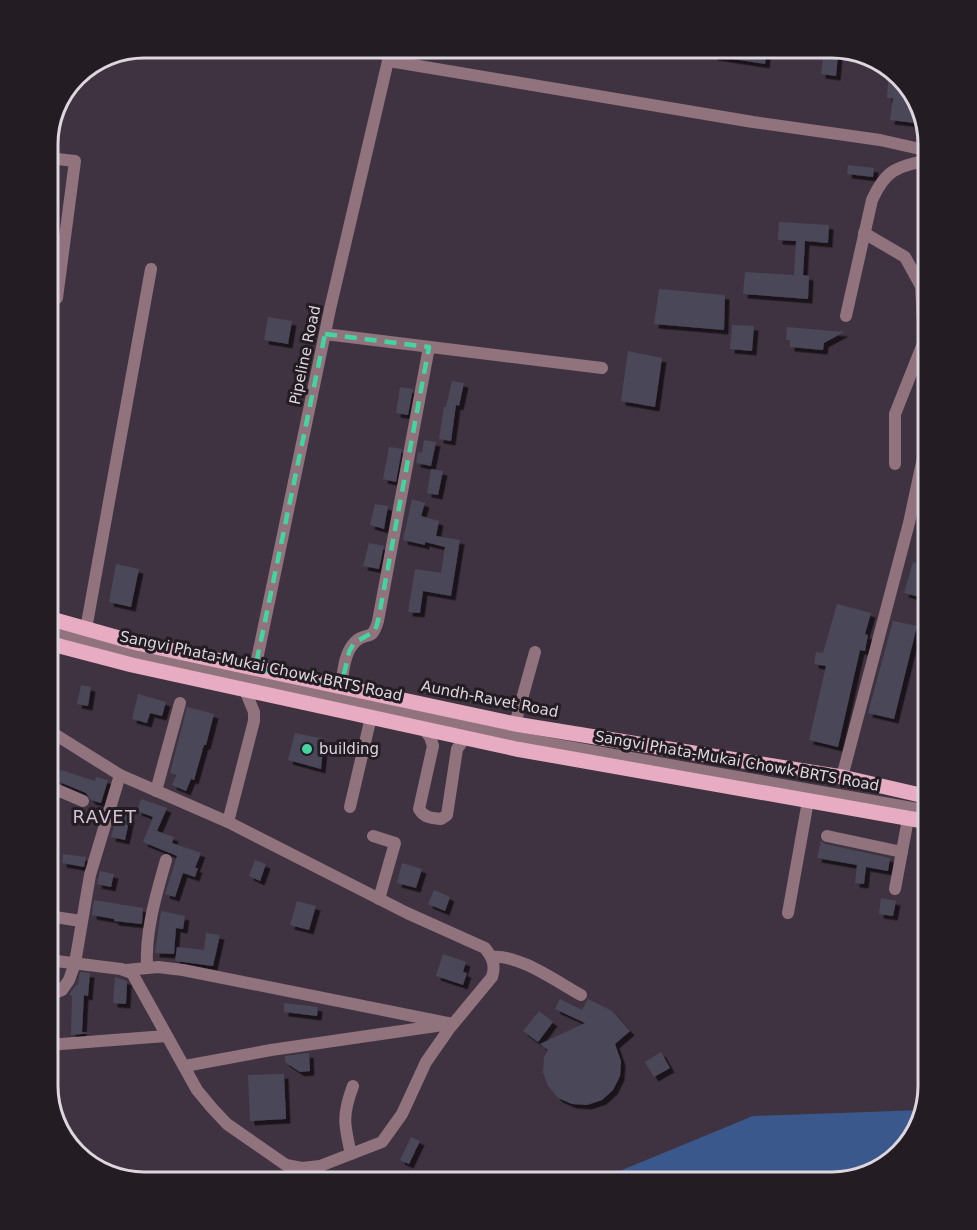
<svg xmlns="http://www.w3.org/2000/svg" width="977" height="1230" font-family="'DejaVu Sans',sans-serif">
	<defs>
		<filter id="shadow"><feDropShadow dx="4.5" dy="4.5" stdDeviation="0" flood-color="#0009"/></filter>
	</defs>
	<rect width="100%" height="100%" fill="#403341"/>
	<!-- water -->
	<polygon fill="#3a588b" points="923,1110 916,1133 886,1166 833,1182 593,1182 753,1116"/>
	<!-- building -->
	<g fill="#4a4759" filter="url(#shadow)">
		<polygon points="714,48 767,48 765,64 713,56"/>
		<polygon points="824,53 838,55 836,76 821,74"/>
		<polygon points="889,68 904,83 899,82 899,86 908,87 913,91 923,124 890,120 893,98 887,98"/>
		<polygon points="848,165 874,168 873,177 847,174"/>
		<polygon points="779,222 829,225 828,243 805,241 803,275 809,276 808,299 743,294 745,272 794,275 796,241 778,240"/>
		<polygon points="659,289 725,295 724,330 654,324"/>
		<polygon points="268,317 292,321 288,344 264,340"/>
		<polygon points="732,325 754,326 752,351 730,349"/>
		<polygon points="787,327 844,332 824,343 823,350 790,347 790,340 786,340"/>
		<polygon points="628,351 662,358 655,407 621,401"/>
		<polygon points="452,381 464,383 459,406 456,405 451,441 439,439 444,407 446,407"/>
		<polygon points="400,387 413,389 408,415 396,413"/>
		<polygon points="424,440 436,442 431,466 416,463 418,452 422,453"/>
		<polygon points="389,447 402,449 396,482 383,479"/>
		<polygon points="431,469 443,471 438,495 427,493"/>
		<polygon points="412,499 425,503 421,516 439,521 436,536 460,540 451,596 423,591 420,613 408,612 415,569 441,573 445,547 425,542 425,545 403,540"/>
		<polygon points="375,504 388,506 384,529 370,525"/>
		<polygon points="369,543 384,546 379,569 363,566"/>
		<polygon points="913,562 929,567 929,578 923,598 904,593"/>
		<polygon points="116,564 139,569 131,607 109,602"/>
		<polygon points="837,604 871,613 865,634 868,635 865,651 860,650 838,747 809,740 826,666 814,664 816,652 823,653"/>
		<polygon points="893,621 917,626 894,719 868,713"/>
		<polygon points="81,685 91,687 88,706 77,704"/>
		<polygon points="138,694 166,702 162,716 150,713 147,723 132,719"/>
		<polygon points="187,707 214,714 206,745 204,745 194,780 191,779 186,791 172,785 176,775 170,773"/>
		<polygon points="295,733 324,739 321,769 288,760"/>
		<polygon points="61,770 95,781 96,777 108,780 101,803 91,800 86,793 57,781"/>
		<polygon points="141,799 167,808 157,831 174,837 172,843 201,853 195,868 198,868 195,877 183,873 175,897 165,894 177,856 143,842 153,817 137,811"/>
		<polygon points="117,814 130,817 125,840 111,837"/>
		<polygon points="821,841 825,844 890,858 888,871 866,867 864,884 855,883 857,865 817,858"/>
		<polygon points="63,854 86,857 84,867 62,863"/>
		<polygon points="255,860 266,864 260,881 249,876"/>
		<polygon points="402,863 422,869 416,888 397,883"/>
		<polygon points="100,871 114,874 111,887 97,884"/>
		<polygon points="434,890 450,897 445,911 428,904"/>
		<polygon points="881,898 896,901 893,916 879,914"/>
		<polygon points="94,900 143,908 142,924 114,921 114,919 92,915"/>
		<polygon points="297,901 316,906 309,930 290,925"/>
		<polygon points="161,911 185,916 183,929 176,928 174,954 155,953"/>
		<polygon points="923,915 929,915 929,963 917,962"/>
		<polygon points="206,933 220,935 213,966 175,961 177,947 204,950"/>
		<polygon points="443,954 466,962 463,972 467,973 463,985 436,976"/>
		<polygon points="80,972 90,973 88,996 84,995 82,1032 91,1033 71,1035 72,996 69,995 76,985 78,985"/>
		<polygon points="115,977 127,981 126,1004 113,1003"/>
		<polygon points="560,999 582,1010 588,999 612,1011 630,1031 615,1044 621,1061 620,1076 613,1090 602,1100 587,1105 572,1104 558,1098 548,1086 543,1072 544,1057 548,1050 540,1044 585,1023 555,1009"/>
		<polygon points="284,1003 318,1007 317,1016 284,1012"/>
		<polygon points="539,1011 553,1022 538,1042 523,1031"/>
		<polygon points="661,1052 670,1068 654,1077 645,1062"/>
		<polygon points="309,1053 310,1071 300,1072 285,1062 285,1056"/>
		<polygon points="284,1074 286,1119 250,1121 248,1075"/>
		<polygon points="411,1137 420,1141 409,1164 400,1160"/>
	</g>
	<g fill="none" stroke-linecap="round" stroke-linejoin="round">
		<!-- minor -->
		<g stroke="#91737d" stroke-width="12">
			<polyline points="389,61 753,122 880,140 929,151"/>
			<polyline points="864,233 905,257 921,286 924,341 895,414 895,464"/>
			<polyline points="929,269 927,257 929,257"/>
			<polyline points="48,297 57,298 75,161 48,158"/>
			<path d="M846 316 872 200C886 169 896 167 929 160"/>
			<polyline points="325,334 602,368"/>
			<polyline points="86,629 151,269"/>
			<polyline points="48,630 135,654 518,738 929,811"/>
			<polyline points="255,669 330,309 391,48"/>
			<path d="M341 687C343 673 344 653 355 642 366 631 372 643 378 621L429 347"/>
			<polyline points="515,724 535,652"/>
			<path d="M423 728 430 737 433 746 419 809C424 818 432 818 441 819L447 815 457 749 465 738"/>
			<polyline points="842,777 909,523 929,430"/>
			<polyline points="48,786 83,801"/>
			<polyline points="156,791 180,703"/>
			<polyline points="350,807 371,717"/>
			<polyline points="228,822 254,721 254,712 245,690"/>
			<polyline points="373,836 395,843 379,899"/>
			<polyline points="827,836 902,852"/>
			<polyline points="895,889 908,819"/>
			<polyline points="788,913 808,801"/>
			<polyline points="48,916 81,921"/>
			<path d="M492 957C519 954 557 982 581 995"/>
			<path d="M48 960 121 969 132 973 197 1090 212 1108 227 1124 286 1165 302 1168 320 1166 382 1142 402 1114 426 1062 449 1029 492 977C496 965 492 957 485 948L407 913 228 822 120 775 48 730"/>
			<path d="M147 968C145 931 156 895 166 860"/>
			<polyline points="126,970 158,967 183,970 453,1024"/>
			<polyline points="48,996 62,990 69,980 75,963 90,875 120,775"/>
			<polyline points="48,1045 166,1036"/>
			<polyline points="185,1066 271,1050 443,1025"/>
			<path d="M351 1154C344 1124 342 1115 353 1086"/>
			<polyline points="302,1168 323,1182"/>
		</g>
		<!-- major -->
		<g stroke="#e8acc2" stroke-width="15">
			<polyline points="48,618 137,643 515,724 842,777 929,797"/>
			<polyline points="48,643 132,665 516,749 929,822"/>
		</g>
	</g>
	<!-- marked area -->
	<path fill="none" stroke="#44d49f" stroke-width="4.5" stroke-dasharray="12 8" stroke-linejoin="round" d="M325 334 429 347 378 621 375 631 354 643 349 652 341 687 255 669Z"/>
	<!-- markers -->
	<circle fill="#44d49f" stroke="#231d23" stroke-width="2" cx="307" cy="749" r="6"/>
	<g text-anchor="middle" stroke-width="6" stroke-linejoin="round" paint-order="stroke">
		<!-- street labels -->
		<g font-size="15" fill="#ded6df" stroke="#231d23">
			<text transform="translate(305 355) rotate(-78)" y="5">Pipeline Road</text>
			<text transform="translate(261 666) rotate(12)" y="5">Sangvi Phata-Mukai Chowk BRTS Road</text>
			<text transform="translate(490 699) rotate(11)" y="5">Aundh-Ravet Road</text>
			<text transform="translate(737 761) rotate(10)" y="5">Sangvi Phata-Mukai Chowk BRTS Road</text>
		</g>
		<!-- poi labels -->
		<g font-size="15" fill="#ded6df" stroke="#231d23" text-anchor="start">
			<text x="319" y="754">building</text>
		</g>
		<!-- quarter labels -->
		<g font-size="18" letter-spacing="1.5" fill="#d1c1d3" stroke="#231d23">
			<text x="105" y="823">RAVET</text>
		</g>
	</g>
	<!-- crop -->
	<path d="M0 0H977V1230H0ZM144 58H832A86 86 0 0 1 918 144V1086A86 86 0 0 1 832 1172H144A86 86 0 0 1 58 1086V144A86 86 0 0 1 144 58Z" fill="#231d23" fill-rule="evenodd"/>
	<path fill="none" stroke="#ded6df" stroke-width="3" d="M144 58H832A86 86 0 0 1 918 144V1086A86 86 0 0 1 832 1172H144A86 86 0 0 1 58 1086V144A86 86 0 0 1 144 58Z"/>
</svg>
